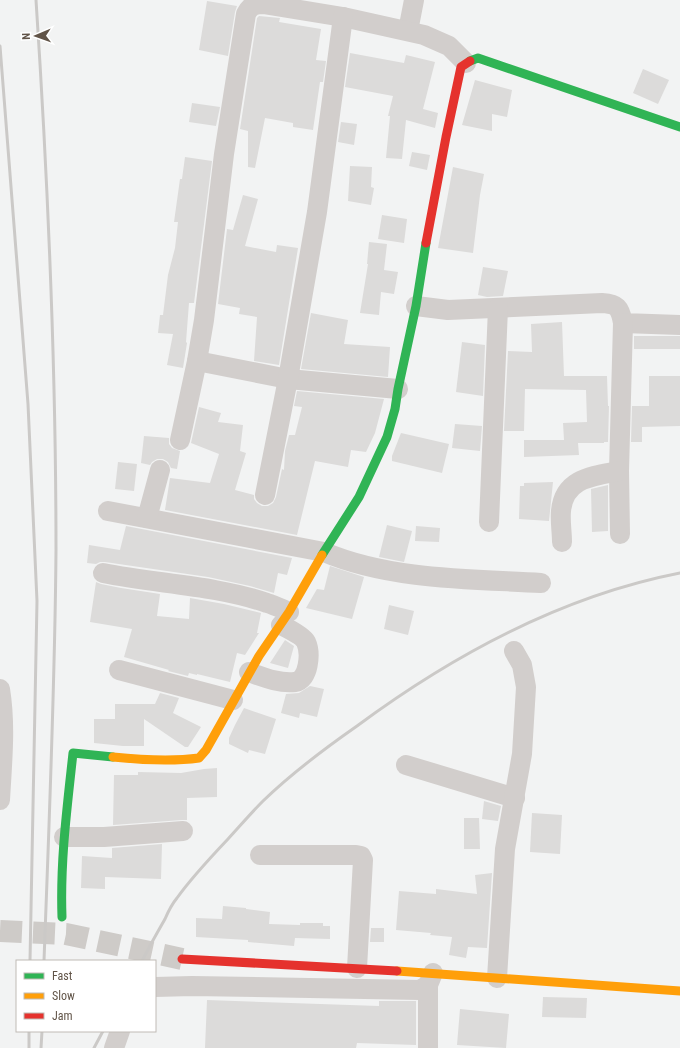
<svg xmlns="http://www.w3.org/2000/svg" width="680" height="1048" font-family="'Roboto Condensed',sans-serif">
	<rect width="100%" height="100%" fill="#f2f3f3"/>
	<!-- building -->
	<g fill="#dcdbda">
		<polygon points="207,1 237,6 235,12 228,56 199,50"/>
		<polygon points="259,16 280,18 279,22 321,29 316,60 326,61 323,82 320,82 313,130 293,127 293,123 265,118 255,168 248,167 248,131 240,129 257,18"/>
		<polygon points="350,53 404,63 406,55 435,62 423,109 438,113 435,128 406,120 402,159 386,158 390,116 388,116 393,96 345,87"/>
		<polygon points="643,69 669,80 658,104 633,93"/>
		<polygon points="475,80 512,90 507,117 492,114 492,131 462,125"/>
		<polygon points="192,103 220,107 216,126 189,122"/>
		<polygon points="341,122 357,124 354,145 338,142"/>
		<polygon points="412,152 430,155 427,170 409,166"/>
		<polygon points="185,157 212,161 194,303 189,303 186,342 187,343 183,368 167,365 173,334 158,333 160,315 163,315 168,275 175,248 178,222 174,222 180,179 182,179"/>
		<polygon points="350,166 372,167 371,187 374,188 371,205 348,201"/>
		<polygon points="453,167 484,174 480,195 473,253 438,248"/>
		<polygon points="243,195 258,199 245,246 276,252 277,245 298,248 279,365 254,361 257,317 239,314 240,308 218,304 227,229 233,230"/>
		<polygon points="382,215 407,219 404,243 378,239"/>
		<polygon points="369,242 387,244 384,270 398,272 394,294 381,292 379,315 360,313 368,264 367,264"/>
		<polygon points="483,267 508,271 503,296 487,297 478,295"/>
		<polygon points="311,313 348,320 344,344 390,347 388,377 301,369"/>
		<polygon points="562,322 564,376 607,376 608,406 609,406 608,442 604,442 604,443 578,443 579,455 524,457 524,440 564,440 563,423 587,422 586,390 525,389 524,431 504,431 508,351 532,352 531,324"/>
		<rect x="634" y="336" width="46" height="13"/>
		<polygon points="462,342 485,345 483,396 456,392"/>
		<polygon points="649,376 680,376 680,426 642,427 642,442 631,442 632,406 649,406"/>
		<polygon points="297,391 384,399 375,433 366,452 351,450 348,467 315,461 297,535 165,510 170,478 210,483 219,454 191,443 199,407 221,413 218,422 243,425 240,451 246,453 235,490 254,495 254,499 257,503 262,506 268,506 273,503 276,497 282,469 284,470 285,451 289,435 295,435 302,407 294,406"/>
		<polygon points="455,424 482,426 480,451 452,448"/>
		<polygon points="401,433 449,444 442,473 392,461 392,456"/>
		<polygon points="144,436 169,438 169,444 172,448 180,451 177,469 171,468 168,462 163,459 157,459 152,462 150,465 141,463"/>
		<polygon points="118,462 137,464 134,491 115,489"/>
		<polygon points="553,482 549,521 519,519 520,486 524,486 524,483"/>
		<polygon points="608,485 608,531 592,532 591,489"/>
		<polygon points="387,525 412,531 404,562 379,557"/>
		<polygon points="126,526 292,558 287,575 278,573 274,593 250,586 208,577 105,562 100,562 96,564 87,563 89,545 120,550"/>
		<polygon points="416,526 440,528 439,542 415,541"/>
		<polygon points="330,566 364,577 352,619 306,608 317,589 324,590"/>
		<polygon points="96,582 101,584 121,588 160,594 157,616 189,619 190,598 224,604 261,613 257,633 259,633 245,655 237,653 230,682 197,674 197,675 189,673 188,676 168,671 169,670 124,657 132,629 90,622"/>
		<polygon points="389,605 414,611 408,635 384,629"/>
		<polygon points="285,640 294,646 288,668 270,663"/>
		<polygon points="310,686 324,689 317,717 300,713 299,718 281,713 286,694 299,693"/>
		<polygon points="160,693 179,698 173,713 201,727 188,747 185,747 144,719 144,746 123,746 94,743 94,719 115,719 115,704 155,704"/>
		<polygon points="244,708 276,719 265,754 249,750 248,753 229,744 229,738 235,725"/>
		<polygon points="217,768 217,797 187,798 187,820 182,820 113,825 114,775 138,775 138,772 181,773 204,769"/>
		<polygon points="484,801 501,806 498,821 482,819"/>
		<polygon points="532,813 562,815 560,854 530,852"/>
		<polygon points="464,818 479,818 480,849 464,849"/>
		<polygon points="162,844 161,879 105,877 105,889 81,888 82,856 112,858 112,848"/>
		<polygon points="492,873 487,948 468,947 466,958 449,955 452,937 430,935 431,933 396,930 399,891 436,894 436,889 477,894 475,875"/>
		<polygon points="223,906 246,908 246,909 270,912 269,924 300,925 300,923 323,923 323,926 330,926 330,939 295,938 294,946 248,942 248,940 196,937 196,918 222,919"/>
		<polygon points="371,928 384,928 384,942 370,942"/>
		<polygon points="543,997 587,998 586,1018 542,1017"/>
		<polygon points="207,1000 379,1006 379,1001 416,1001 416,1045 357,1043 356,1048 205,1048"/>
		<polygon points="460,1009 509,1014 506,1048 457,1045"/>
	</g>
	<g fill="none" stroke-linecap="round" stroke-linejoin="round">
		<!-- secondary-tunnel -->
		<polyline stroke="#cecbc8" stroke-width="22" stroke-dasharray="22 11" stroke-linecap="butt" points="0,931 66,934 182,959"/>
		<!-- street -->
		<g stroke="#d2cecc" stroke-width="20">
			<polyline points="408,31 414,0"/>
			<path d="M416 306 448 310 602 303C617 304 620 307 623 323L680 325"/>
			<polyline points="197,361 288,379 398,389"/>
			<path d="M180 440 197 361 204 320 224 154 246 14C250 6 254 4 263 4L343 17 424 35 449 46 466 63"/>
			<polyline points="265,495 288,379 317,212 343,17"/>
			<path d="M108 511 324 552C390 580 471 579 541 583"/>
			<polyline points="147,518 160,470"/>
			<polyline points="489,522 498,308"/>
			<polyline points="620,534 619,471 623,323"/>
			<path d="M562 542C562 532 560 521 561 511 564 478 593 476 619 471"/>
			<path d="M103 573C157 584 214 585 267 603 274 605 282 609 289 612"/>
			<polyline points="119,670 233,700"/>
			<path d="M249 672C263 677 280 684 295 682 309 680 311 653 306 642 303 636 287 628 281 625"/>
			<path d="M0 689C6 726 2 763 0 800"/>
			<polyline points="406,765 515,798"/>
			<polyline points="64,837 104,837 183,831"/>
			<polyline points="260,855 356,855 361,856 363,860 357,968"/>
			<polyline points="497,978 505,849 522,754 526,687 522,665 514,651"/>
			<polyline points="155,987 192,986 420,990 428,985 433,973"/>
			<polyline points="114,1048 120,1031"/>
			<polyline points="428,1048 428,985"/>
		</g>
		<!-- fast -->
		<g stroke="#30b455" stroke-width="9">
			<polyline points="470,61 478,58 680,127"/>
			<polyline points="322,555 359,497 387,437 395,409 398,389 416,306 426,243"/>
			<path d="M62 917C60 862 67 808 73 753L113 757"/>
		</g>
		<!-- slow -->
		<g stroke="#ff9f0a" stroke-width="9">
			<path d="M113 757C142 760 170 762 199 758L206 750 259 656 289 612 322 555"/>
			<polyline points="397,971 680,991"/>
		</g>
		<!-- jam -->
		<g stroke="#e5322d" stroke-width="9">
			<polyline points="426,243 446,137 461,67 470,61"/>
			<polyline points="182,959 397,971"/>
		</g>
		<!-- rail -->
		<g stroke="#cbc9c7" stroke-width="3">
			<path d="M36 0C48 183 56 367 56 550 55 687 49 824 44 961"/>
			<polyline points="0,46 28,404 37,601 30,961"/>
			<path d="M142 961C149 947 157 933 165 919 168 912 172 904 177 898 192 877 210 858 228 839 240 826 251 813 263 801 292 773 324 749 357 726 453 655 562 596 680 573"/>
			<polyline points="29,1048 29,1031"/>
			<polyline points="41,1048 42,1031"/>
			<polyline points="94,1048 103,1031"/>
		</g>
	</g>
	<!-- legend -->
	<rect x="16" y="960" width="140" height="72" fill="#ffffff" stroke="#c0bbb6"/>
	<rect x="24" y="973" width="20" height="6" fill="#30b455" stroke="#c0bbb6"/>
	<text x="52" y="980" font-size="12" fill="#615448">Fast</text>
	<rect x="24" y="993" width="20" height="6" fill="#ff9f0a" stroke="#c0bbb6"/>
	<text x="52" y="1000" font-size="12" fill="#615448">Slow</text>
	<rect x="24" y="1013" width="20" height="6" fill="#e5322d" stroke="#c0bbb6"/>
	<text x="52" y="1020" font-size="12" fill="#615448">Jam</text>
	<!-- north arrow -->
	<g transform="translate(36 36) rotate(268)" stroke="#ffffff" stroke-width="3" paint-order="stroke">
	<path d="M0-3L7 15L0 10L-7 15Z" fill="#615448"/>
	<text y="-6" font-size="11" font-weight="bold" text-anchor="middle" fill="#615448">N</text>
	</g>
</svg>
